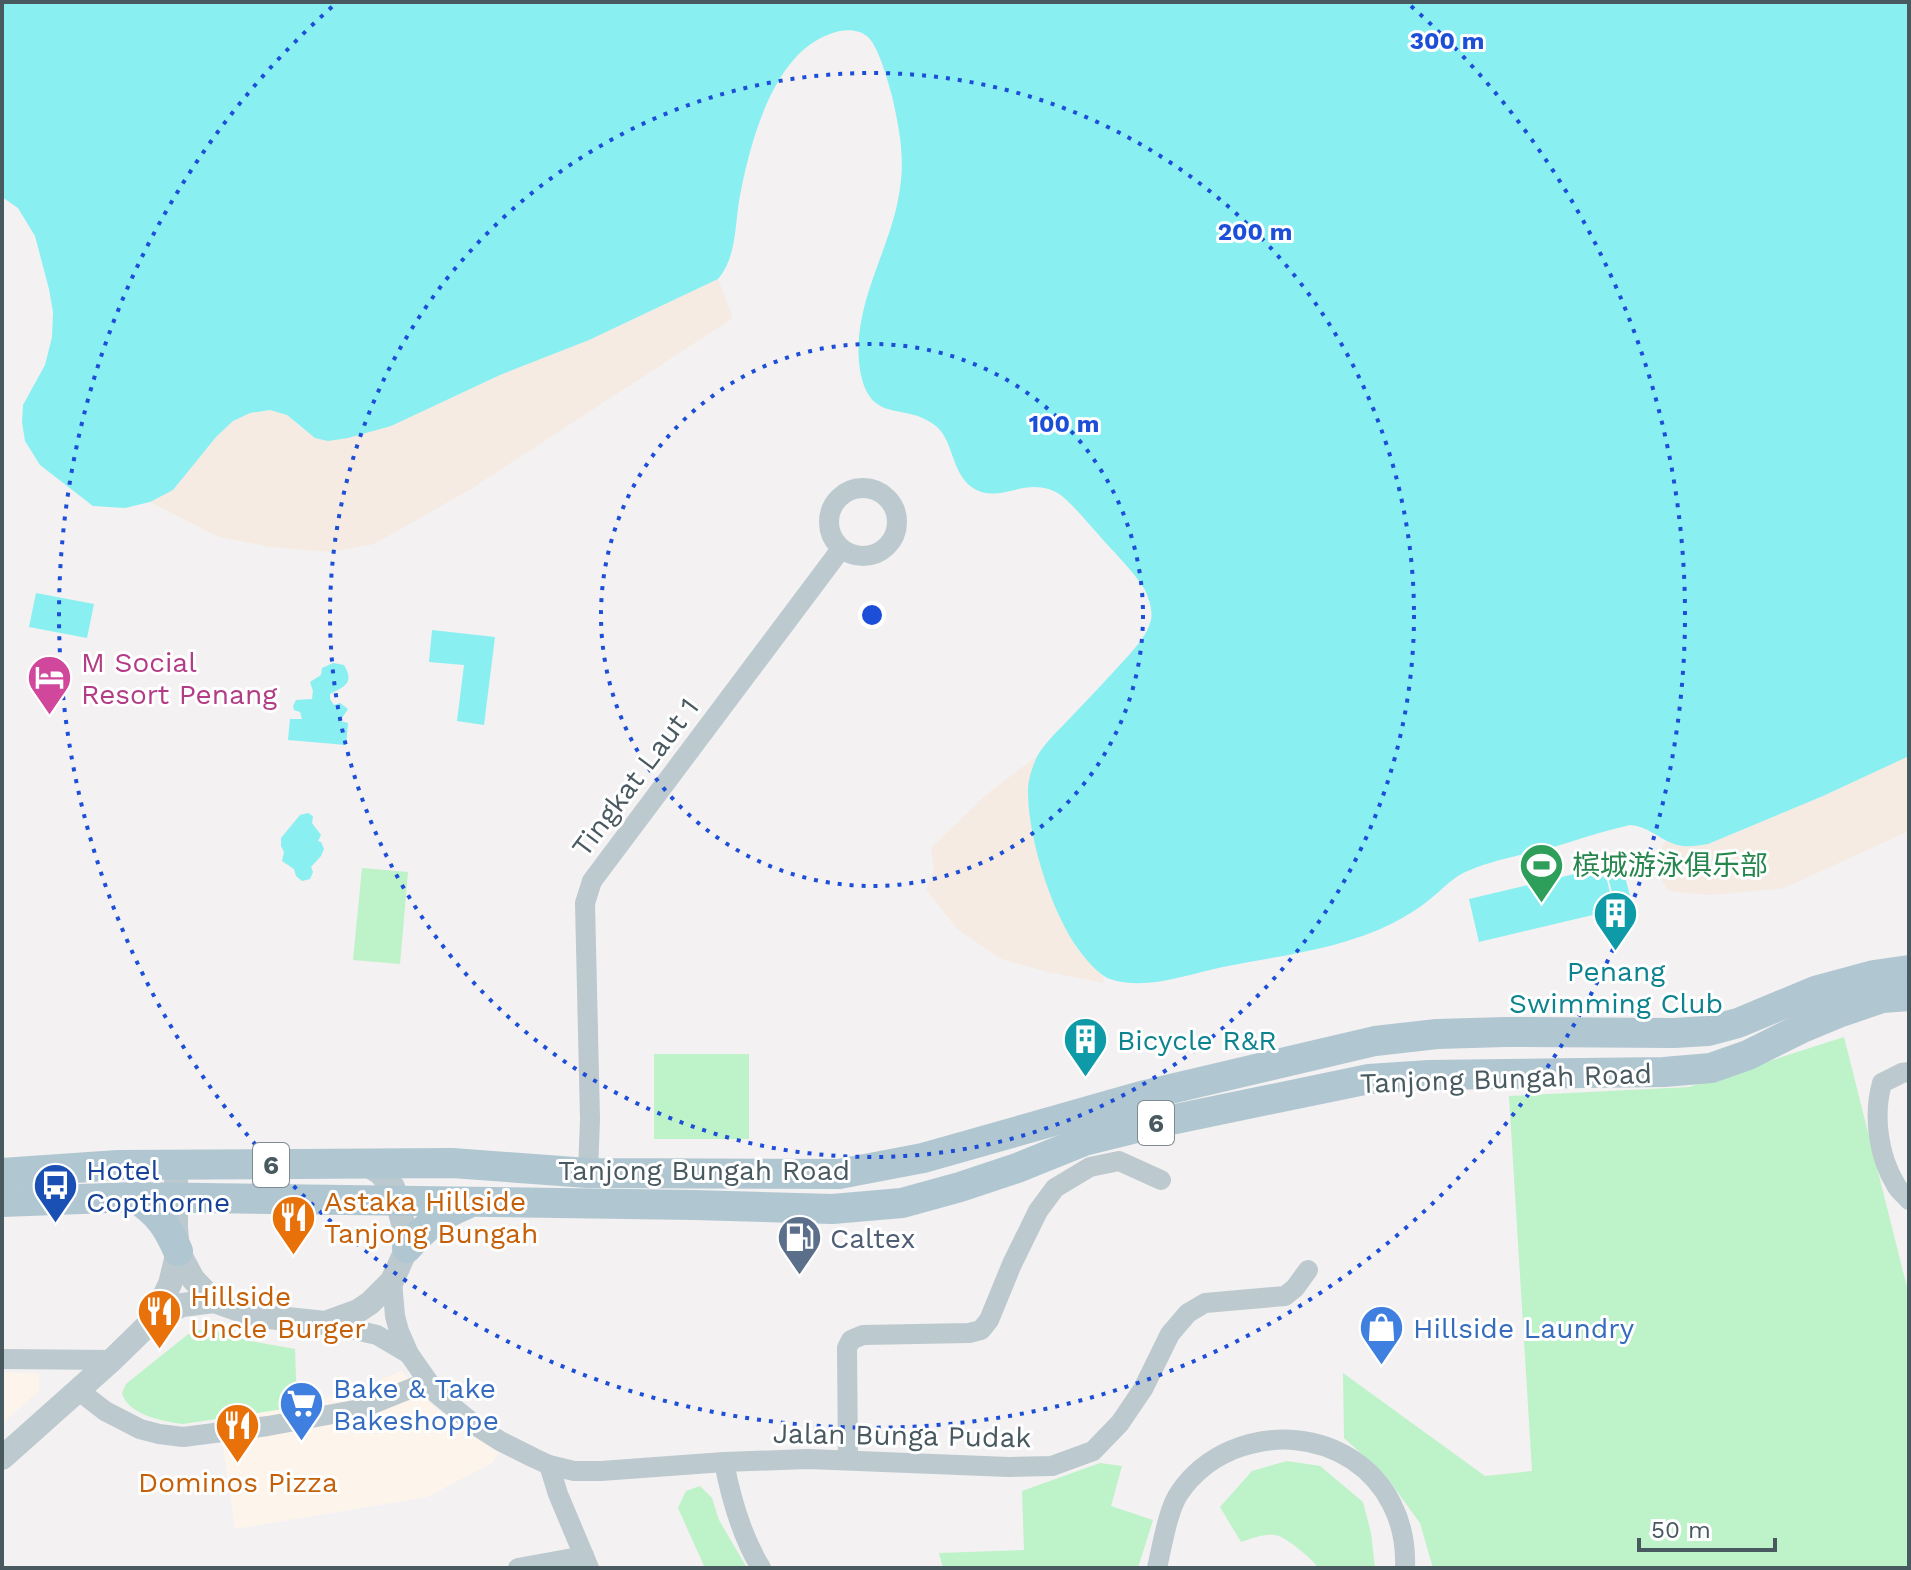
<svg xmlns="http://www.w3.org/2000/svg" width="1911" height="1570" font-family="'Work Sans','Noto Sans SC',sans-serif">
	<rect width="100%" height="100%" fill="#f3f1f1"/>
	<!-- commercial -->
	<g fill="#fdf5eb">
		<polygon points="401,1371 435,1408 500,1451 492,1463 427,1497 235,1529 219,1418 297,1407 374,1383"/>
		<polygon points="2,1372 39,1374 39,1391 2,1424"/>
	</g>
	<!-- green -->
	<g fill="#bef2c9">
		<polygon points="362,868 408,872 400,964 353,960"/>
		<polygon points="1844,1037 1909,1295 1909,1568 1433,1568 1420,1523 1385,1475 1344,1438 1343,1373 1485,1476 1532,1471 1509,1096 1689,1087"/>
		<rect x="654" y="1054" width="95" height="85"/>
		<path d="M198 1330H211L250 1341 295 1349 297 1407 183 1424C162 1421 128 1415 122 1393L126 1384 187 1335Z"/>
		<path d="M1287 1461 1320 1466 1363 1502 1371 1533 1375 1568H1318C1314 1560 1288 1539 1279 1536 1268 1532 1252 1538 1241 1542L1220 1507 1252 1471Z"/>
		<polygon points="1100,1463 1122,1466 1111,1506 1153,1520 1138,1568 943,1568 939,1553 1024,1550 1022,1491"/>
		<polygon points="700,1486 712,1498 719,1520 747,1568 705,1568 678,1508 686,1491"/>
	</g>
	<!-- sand -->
	<g fill="#f5ebe2">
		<polygon points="718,279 733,318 471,489 374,544 330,552 270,547 219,537 150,502 173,490 216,437 233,421 250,413 270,410 287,415 302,429 391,426 500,375 589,340"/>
		<polygon points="1037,756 1027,791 1033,834 1044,876 1058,910 1075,943 1103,977 1104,983 1043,971 1001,959 957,929 926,889 934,870 931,848 987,794"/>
		<path d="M1909 756V831L1784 888 1711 895 1669 891C1653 869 1653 865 1666 840L1679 846 1708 844 1823 796Z"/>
	</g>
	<!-- water -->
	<g fill="#89eff1">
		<path d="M2 2H1909V756L1823 796 1708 844C1697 846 1685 848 1674 844 1658 838 1647 826 1630 825 1603 831 1577 840 1550 848 1523 855 1496 859 1470 870 1452 877 1443 889 1429 900 1418 909 1406 916 1393 923 1339 950 1282 955 1223 967 1188 974 1146 991 1110 979 1097 974 1083 956 1074 943 1050 906 1029 839 1028 795 1027 783 1032 766 1038 755 1046 741 1061 728 1072 716 1091 696 1110 676 1129 655 1137 646 1148 633 1151 620 1153 611 1149 599 1145 590 1133 570 1113 552 1098 534 1087 522 1075 507 1062 496 1055 490 1044 487 1034 487 1014 487 992 501 973 488 951 473 954 442 937 427 906 400 870 427 860 370 850 304 892 250 900 188 905 156 899 127 892 96 888 81 879 49 869 38 859 28 842 29 830 34 772 54 749 146 739 201 735 227 736 258 718 279L589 340 500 375 391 426 348 438 328 441 315 438 287 415 270 410 250 413 233 421 216 437 173 490 150 502 125 508 93 506 40 465 25 441 22 422 23 405 45 365 52 337 53 312 49 289 35 236 18 208 2 197Z"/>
		<polygon points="36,593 94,604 87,638 29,627"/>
		<polygon points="432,630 495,637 484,725 457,721 464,665 429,662"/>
		<path d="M333 663 344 665C355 683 344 687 330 694V699L334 705 340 703 348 709 340 721 348 723 346 745 288 740 290 719H302L300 712 294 710 293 706 296 700 312 699 313 691 310 682 321 675 322 668Z"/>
		<polygon points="308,813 313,816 312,823 321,835 318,841 321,842 324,849 321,856 311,867 313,872 310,879 302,881 296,876 294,869 282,861 284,852 281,846 281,838 300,815"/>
		<polygon points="1622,866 1632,903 1616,907 1606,870"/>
		<polygon points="1604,867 1614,910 1479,942 1469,899"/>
	</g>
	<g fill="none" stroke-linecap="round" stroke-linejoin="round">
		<!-- minor -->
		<g stroke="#bcc9ce" stroke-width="20">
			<circle cx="863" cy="522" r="34"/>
			<path d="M1909 1072 1902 1073 1882 1083C1873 1115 1878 1156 1896 1185 1899 1191 1905 1195 1909 1200"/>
			<polyline points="588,1173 590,1119 585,903 592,881 841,549"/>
			<polyline points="392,1281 395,1316 399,1331 409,1354 437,1394 475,1425 500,1441 534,1458 549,1465 574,1471 601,1471 724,1462 808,1459 1009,1467 1052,1466 1093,1451 1120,1423 1143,1389 1170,1334 1188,1313 1205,1303 1285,1296 1295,1288 1308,1270"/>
			<polyline points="325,1323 377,1335 409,1354"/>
			<polyline points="2,1359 112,1360"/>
			<polyline points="78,1390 105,1411 140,1429 159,1434 183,1437 268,1426 360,1409 427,1382"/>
			<polyline points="848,1460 847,1348 851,1340 863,1335 969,1333 981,1330 989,1320 1012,1264 1038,1211 1055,1188 1090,1167 1119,1161 1161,1180"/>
			<path d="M724 1462C731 1499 741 1535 761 1568"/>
			<polyline points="549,1465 558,1494 589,1568"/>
			<polyline points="518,1568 584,1556"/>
			<path d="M1157 1568C1162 1547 1168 1508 1180 1492 1193 1473 1211 1459 1232 1450 1319 1415 1409 1472 1405 1568"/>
		</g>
		<!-- tertiary -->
		<g stroke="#bcc9ce" stroke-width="24">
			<polyline points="178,1251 193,1279 214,1301"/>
			<polyline points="152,1321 170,1284 178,1251 176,1228 176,1166"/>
			<polyline points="2,1458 112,1360 152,1321 182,1305 214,1301 248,1313 268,1317 325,1323 358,1311 370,1303 392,1281 407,1248 404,1227 393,1187 380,1173 366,1164"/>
		</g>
		<!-- primary -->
		<g stroke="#b0c6d1" stroke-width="30">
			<polyline points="2,1173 118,1165 452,1163 588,1173 839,1174 923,1158 1145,1095 1375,1041 1437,1034 1506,1032 1674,1033 1708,1031 1738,1023 1815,991 1874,975 1909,970"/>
			<path d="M134 1197C158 1213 167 1225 178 1251"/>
			<polyline points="2,1202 134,1197 694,1205 832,1209 902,1203 960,1187 1017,1168 1084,1141 1161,1122 1369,1079 1429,1075 1664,1072 1711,1068 1748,1055 1800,1029 1841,1012 1882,998 1909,996"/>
			<path d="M407 1248C426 1226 440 1215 467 1204"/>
		</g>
	</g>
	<!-- distance rings -->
	<g fill="none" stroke="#1d4ed8" stroke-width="4" stroke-dasharray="4 8">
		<circle cx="872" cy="615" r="271"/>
		<circle cx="872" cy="615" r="542"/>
		<path d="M1411 6A813 813 0 1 1 333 6"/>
	</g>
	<!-- icons -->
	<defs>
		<symbol id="hotel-pin" viewBox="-11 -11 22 30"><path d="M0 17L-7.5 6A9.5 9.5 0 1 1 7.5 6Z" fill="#d1479c" stroke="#fff"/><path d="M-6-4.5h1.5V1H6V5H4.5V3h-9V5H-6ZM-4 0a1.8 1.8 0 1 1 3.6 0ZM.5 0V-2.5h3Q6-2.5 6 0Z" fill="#fff"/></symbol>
		<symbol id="stadium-pin" viewBox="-11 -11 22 30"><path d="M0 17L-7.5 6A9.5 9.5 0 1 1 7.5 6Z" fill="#2e9e5b" stroke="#fff"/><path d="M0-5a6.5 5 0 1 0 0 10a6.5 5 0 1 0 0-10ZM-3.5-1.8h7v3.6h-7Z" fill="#fff"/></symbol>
		<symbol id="building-pin" viewBox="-11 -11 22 30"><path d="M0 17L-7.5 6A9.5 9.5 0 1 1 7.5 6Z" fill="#0f9aa8" stroke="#fff"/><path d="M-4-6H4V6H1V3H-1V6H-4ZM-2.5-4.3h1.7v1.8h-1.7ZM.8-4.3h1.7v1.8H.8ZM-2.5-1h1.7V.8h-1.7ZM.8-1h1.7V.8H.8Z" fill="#fff"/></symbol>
		<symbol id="bus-pin" viewBox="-11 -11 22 30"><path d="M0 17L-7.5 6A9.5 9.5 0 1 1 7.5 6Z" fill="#1a4fb4" stroke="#fff"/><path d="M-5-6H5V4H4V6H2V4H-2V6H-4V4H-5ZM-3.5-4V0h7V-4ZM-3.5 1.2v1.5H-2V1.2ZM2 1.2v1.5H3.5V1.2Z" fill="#fff"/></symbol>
		<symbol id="restaurant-pin" viewBox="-11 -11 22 30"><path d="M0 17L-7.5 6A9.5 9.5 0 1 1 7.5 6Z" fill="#e8710a" stroke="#fff"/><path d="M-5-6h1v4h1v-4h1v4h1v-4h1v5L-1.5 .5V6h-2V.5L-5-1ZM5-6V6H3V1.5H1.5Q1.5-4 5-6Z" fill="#fff"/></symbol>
		<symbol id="fuel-pin" viewBox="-11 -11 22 30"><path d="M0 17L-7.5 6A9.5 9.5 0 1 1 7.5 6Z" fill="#5c6f8a" stroke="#fff"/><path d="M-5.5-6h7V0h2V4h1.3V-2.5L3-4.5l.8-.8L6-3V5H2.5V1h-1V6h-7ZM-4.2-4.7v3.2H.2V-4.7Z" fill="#fff"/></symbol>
		<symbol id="shop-pin" viewBox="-11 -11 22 30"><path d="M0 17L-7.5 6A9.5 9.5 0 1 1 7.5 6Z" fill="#3f7fe0" stroke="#fff"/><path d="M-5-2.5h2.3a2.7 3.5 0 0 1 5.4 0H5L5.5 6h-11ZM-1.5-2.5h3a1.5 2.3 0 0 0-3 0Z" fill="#fff"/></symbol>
		<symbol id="supermarket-pin" viewBox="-11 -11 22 30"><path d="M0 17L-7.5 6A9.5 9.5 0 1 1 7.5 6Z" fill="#3f7fe0" stroke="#fff"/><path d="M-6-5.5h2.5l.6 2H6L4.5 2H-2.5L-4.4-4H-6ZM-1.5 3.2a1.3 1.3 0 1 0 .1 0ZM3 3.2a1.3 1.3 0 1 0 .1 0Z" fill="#fff"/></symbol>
	</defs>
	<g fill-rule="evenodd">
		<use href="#hotel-pin" x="24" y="652" width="51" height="69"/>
		<use href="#stadium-pin" x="1516" y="840" width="51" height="69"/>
		<use href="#building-pin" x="1590" y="888" width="51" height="69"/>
		<use href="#building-pin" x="1060" y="1014" width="51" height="69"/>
		<use href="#bus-pin" x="30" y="1160" width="51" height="69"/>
		<use href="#restaurant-pin" x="268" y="1192" width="51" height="69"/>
		<use href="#fuel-pin" x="774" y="1212" width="51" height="69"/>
		<use href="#restaurant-pin" x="134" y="1286" width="51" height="69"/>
		<use href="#shop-pin" x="1356" y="1302" width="51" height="69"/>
		<use href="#supermarket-pin" x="276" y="1378" width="51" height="69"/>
		<use href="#restaurant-pin" x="212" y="1400" width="51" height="69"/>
	</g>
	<g text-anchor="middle" stroke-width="6" stroke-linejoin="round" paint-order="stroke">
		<!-- shield labels -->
		<g fill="#fff" stroke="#7f8b90" stroke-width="2">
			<rect x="1138" y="1101" width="36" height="44" rx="6"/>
			<rect x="253" y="1143" width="36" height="44" rx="6"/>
		</g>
		<g font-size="26" font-weight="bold" fill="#485960">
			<text x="1156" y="1132">6</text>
			<text x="271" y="1174">6</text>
		</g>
		<!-- hotel labels -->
		<g font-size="28" fill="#b23c85" stroke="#fff" text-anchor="start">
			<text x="81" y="672">M Social<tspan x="81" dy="32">Resort Penang</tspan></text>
		</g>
		<!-- street labels -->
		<g font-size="28" fill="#485960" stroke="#fff">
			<text transform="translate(635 777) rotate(-53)" y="10">Tingkat Laut 1</text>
			<text transform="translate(1506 1078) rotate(-2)" y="10">Tanjong Bungah Road</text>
			<text x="704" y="1180">Tanjong Bungah Road</text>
			<text transform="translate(902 1435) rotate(1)" y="10">Jalan Bunga Pudak</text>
		</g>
		<!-- leisure labels -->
		<g font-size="28" fill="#27864d" stroke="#fff" text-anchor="start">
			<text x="1572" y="875">槟城游泳俱乐部</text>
		</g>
		<!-- culture labels -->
		<g font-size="28" fill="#0d838f" stroke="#fff">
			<text x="1616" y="981">Penang<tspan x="1616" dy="32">Swimming Club</tspan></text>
			<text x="1117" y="1050" text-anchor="start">Bicycle R&amp;R</text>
		</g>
		<!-- transit labels -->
		<g font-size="28" fill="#164399" stroke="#fff" text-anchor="start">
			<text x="86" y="1180">Hotel<tspan x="86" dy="32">Copthorne</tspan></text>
		</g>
		<!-- food labels -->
		<g font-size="28" fill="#c56008" stroke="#fff" text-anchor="start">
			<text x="324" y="1211">Astaka Hillside<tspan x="324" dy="32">Tanjong Bungah</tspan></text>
			<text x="190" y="1306">Hillside<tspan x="190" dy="32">Uncle Burger</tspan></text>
			<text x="238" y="1492" text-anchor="middle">Dominos Pizza</text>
		</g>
		<!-- service labels -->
		<g font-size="28" fill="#4e5e75" stroke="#fff" text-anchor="start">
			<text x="830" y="1248">Caltex</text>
		</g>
		<!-- shop labels -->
		<g font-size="28" fill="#366cbe" stroke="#fff" text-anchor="start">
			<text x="1413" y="1338">Hillside Laundry</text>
			<text x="333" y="1398">Bake &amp; Take<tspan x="333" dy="32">Bakeshoppe</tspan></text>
		</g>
	</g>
	<circle cx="872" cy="615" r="12" fill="#1d4ed8" stroke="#fff" stroke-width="4"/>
	<g font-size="24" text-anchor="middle" font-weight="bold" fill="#1d4ed8" stroke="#fff" stroke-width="6" stroke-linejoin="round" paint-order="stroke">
		<text x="1447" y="49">300 m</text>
		<text x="1255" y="240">200 m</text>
		<text x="1064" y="432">100 m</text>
	</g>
	<!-- border -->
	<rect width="1911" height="1570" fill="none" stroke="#485960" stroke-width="8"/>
	<!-- scale -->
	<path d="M1639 1538v12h136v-12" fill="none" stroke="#485960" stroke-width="4"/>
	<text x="1651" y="1538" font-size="24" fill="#485960" stroke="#ffffff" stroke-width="6" paint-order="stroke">50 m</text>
</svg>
